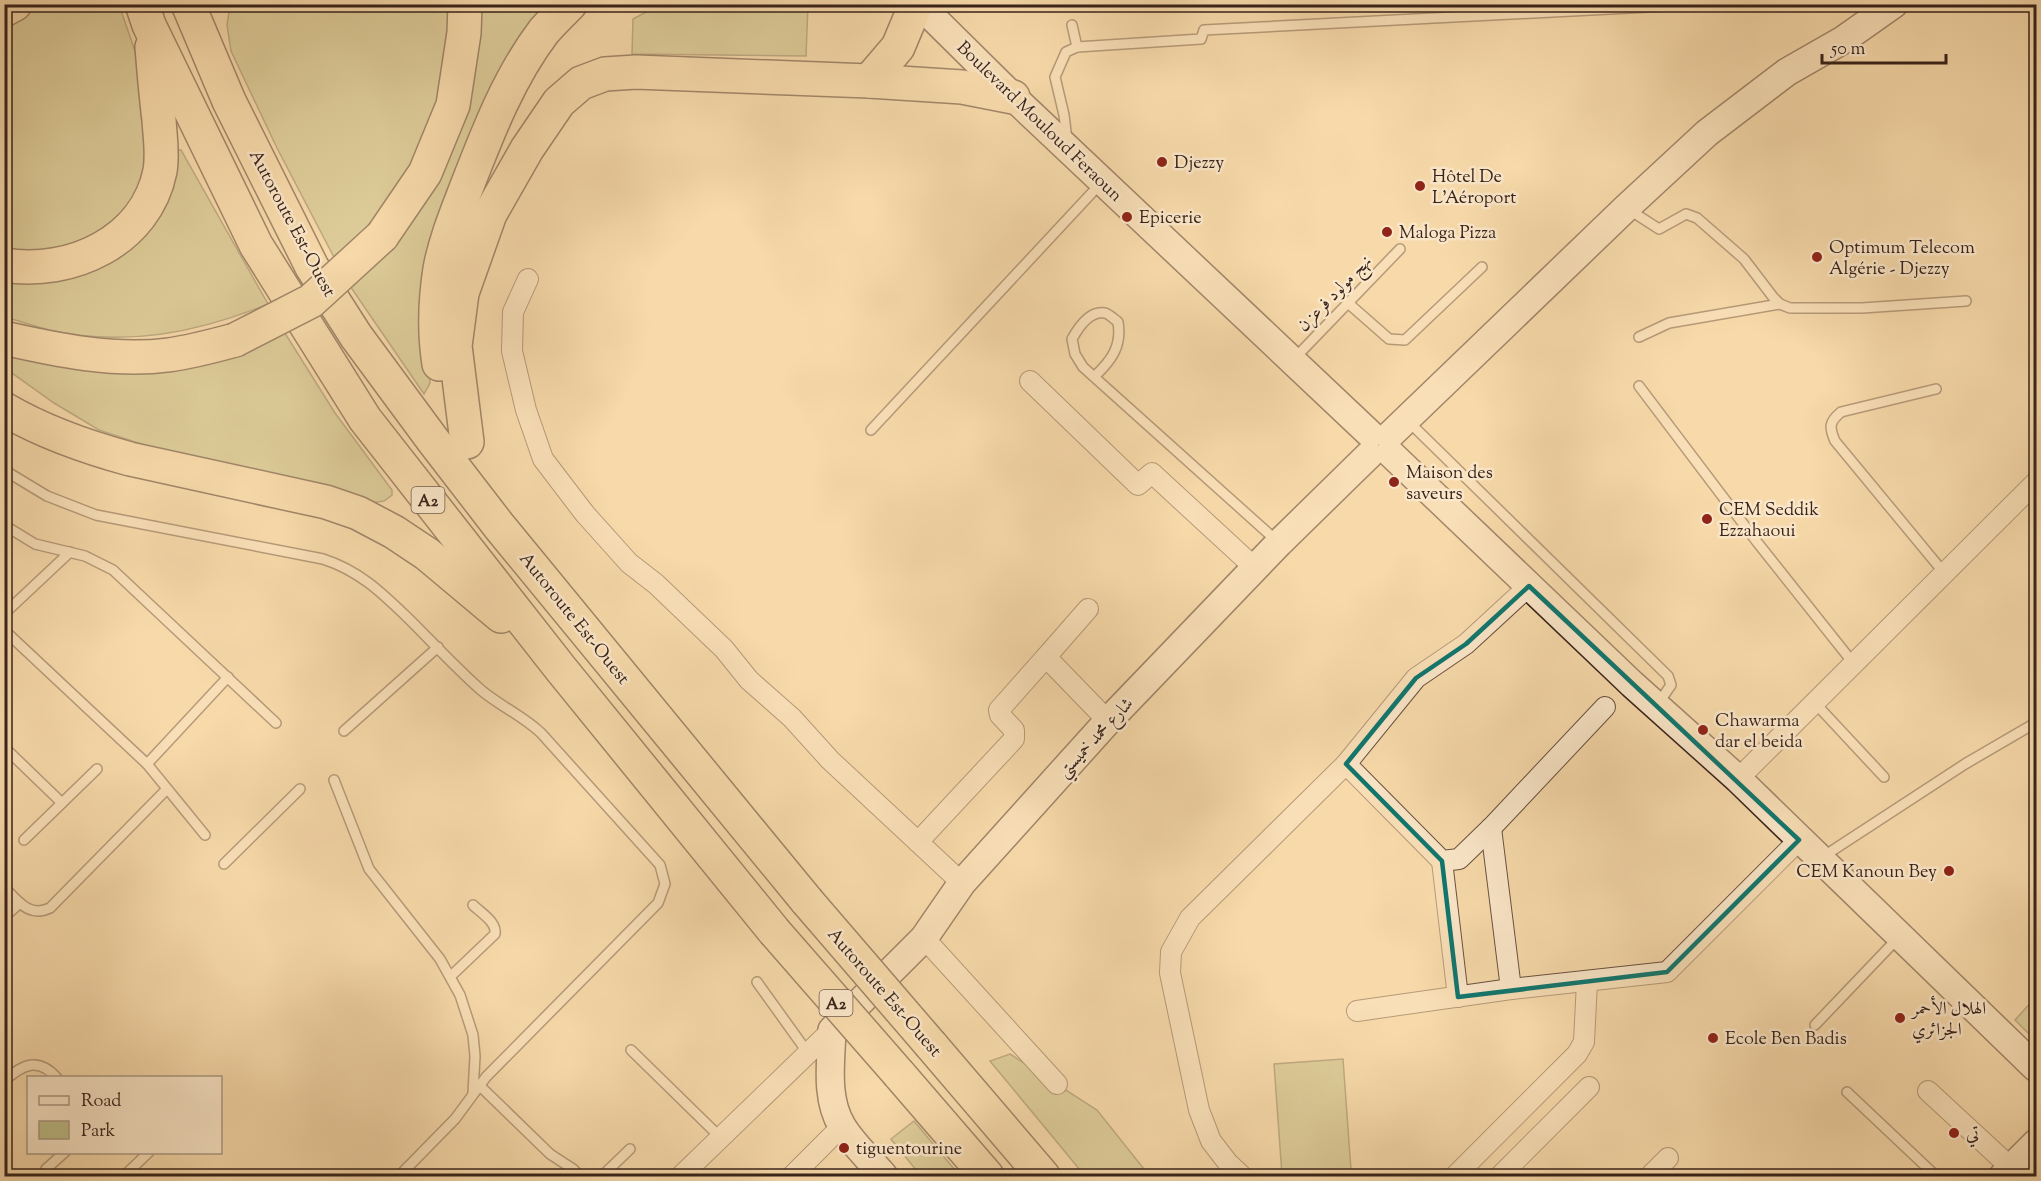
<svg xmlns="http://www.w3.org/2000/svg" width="2041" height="1181" font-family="'Sorts Mill Goudy',Amiri,serif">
	<rect width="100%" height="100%" fill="#f7d9aa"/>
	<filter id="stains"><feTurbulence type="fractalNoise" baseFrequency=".00333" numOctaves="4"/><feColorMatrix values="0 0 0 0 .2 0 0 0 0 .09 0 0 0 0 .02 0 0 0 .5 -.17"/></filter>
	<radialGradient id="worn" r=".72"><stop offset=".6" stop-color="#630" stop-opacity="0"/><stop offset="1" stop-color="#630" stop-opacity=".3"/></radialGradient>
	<!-- green -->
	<g fill="#bebf88" stroke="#7b7152" stroke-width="1.5">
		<polygon points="47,5 119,5 144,77 152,111 140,199 87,247 5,254 5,19"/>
		<polygon points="230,5 455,5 440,107 389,210 336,261 277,148 231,51 227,25"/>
		<polygon points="479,5 557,5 521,51 429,372 430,383 424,394 350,286 377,262"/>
		<polygon points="659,5 808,5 806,56 632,54 633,19"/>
		<path d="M171 150H181L268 304C197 333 125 347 49 330 34 326 19 321 5 317L4 279 31 283 66 280 101 266Z"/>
		<polygon points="283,330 335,413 392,490 392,495 384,501 370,503 156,449 99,430 54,403 5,368 5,342 93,358"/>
		<polygon points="2036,997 2036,1041 2015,1020"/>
		<polygon points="1010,1054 1097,1110 1144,1169 1145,1176 1085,1176 990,1061"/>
		<polygon points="1343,1059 1351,1170 1282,1175 1274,1064"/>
		<polygon points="914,1121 960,1176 921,1176 891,1139"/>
	</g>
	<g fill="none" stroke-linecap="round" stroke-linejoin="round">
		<defs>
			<g id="lane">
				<polyline points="1072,25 1077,47"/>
				<polyline points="1067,140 1064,115 1055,77 1066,52 1077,47 1201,39 1204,30 1668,6"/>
				<polyline points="1628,209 1659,229 1686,214 1697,218 1744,259 1773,297 1780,304 1790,308 1862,308 1966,301"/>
				<polyline points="1348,303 1389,339 1405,340 1482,267"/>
				<polyline points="1639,337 1669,323 1780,304"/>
				<polyline points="1294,359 1400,249"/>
				<path d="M1094 377C1112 360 1122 346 1118 322 1114 319 1109 314 1105 313 1089 310 1078 328 1072 339L1075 354 1083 367 1278 542"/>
				<polyline points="1639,386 1757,542 1854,664"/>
				<path d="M1936 389 1841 412C1829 422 1829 427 1835 441L1945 574"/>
				<polyline points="1408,421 1668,676 1671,685 1658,704"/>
				<polyline points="871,430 1101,183"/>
				<path d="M4 470 47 496 96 515 323 559C360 571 382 593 409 619 433 643 456 668 481 690 500 706 523 716 541 733L660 865 665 884 658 903 486 1077 455 1119 399 1176"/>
				<polyline points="4,525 35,544 85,556 113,570 276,723"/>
				<polyline points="4,614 70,552"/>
				<polyline points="4,630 147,764 205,835"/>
				<polyline points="1815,703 1884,777"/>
				<polyline points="344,731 438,647"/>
				<polyline points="4,747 62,803"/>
				<polyline points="147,764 228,677"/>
				<polyline points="334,780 369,869 440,959 460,995 473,1035 475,1056 473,1093"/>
				<polyline points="24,840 97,769"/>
				<polyline points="1821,858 1965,764 2032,725 2036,725"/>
				<polyline points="224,864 300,789"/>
				<path d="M4 887C18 901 29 918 50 908L167 789"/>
				<polyline points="4,917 20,903"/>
				<path d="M451 976 495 934C497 922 481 913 473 905"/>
				<polyline points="757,982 808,1053"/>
				<polyline points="1815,1025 1898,938"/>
				<polyline points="631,1050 721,1138"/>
				<path d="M4 1081C22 1065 38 1056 57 1078"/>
				<polyline points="480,1086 550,1154 573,1169 580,1176"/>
				<polyline points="1847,1092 1936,1176"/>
				<polyline points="46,1169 65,1152"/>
				<polyline points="4,1172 9,1176"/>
				<polyline points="124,1176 149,1152"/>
				<polyline points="602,1176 630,1149"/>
			</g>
			<g id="street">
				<polyline points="528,279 513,312 512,351 526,410 543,459 585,514 629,563 656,584 724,649 749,680 792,718 830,760 962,883"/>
				<polyline points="1030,381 1138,485 1152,473 1255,568"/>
				<polyline points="1046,657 1088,609"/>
				<polyline points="1346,764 1416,678 1466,644 1529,586"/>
				<polyline points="1738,779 2036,482"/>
				<polyline points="1491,828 1511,989"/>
				<polyline points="918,842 1014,739 1014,730 1000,715 999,710 1046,657 1108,721"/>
				<polyline points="1442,861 1458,997"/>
				<polyline points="924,938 1057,1084"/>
				<polyline points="1357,1011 1511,989 1667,972 1799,840"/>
				<polyline points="1928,1091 2020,1176"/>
				<polyline points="681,1176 832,1030"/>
				<polyline points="792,1176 842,1126"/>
				<polyline points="1242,1176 1228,1163 1211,1141 1199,1110 1170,973 1171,952 1190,918 1346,764 1442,861 1459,859 1491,828 1605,707"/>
				<polyline points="1455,1176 1577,1054 1584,1042 1587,982"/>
				<polyline points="1500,1176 1589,1087"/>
				<polyline points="1650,1176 1668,1158"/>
			</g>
			<g id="secondary">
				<polyline points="919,4 1013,97 1370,434"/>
				<polyline points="1389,436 1626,208 1707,133 1787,72 1843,40 1894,4"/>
				<polyline points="1390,453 1632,684 1738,779 2036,1068"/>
				<path d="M884 1176C871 1161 852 1143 842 1126 825 1098 831 1062 832 1030L924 938 962 883 1108 721 1279 543 1369 455"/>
				<polyline points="2003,1176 2036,1143"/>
			</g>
			<g id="highway">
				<polyline points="142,4 149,25 256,245 365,419 561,669 774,931"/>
				<polyline points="188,4 229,101 312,267 356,336 432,439 499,526 807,901"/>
				<polyline points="4,10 15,4"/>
				<polyline points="869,81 898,47 916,4"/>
				<polyline points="382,236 425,173 453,105 464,33 465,4"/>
				<path d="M4 265C71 276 146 241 160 171 163 154 160 137 159 120 156 96 154 72 152 47"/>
				<path d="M4 338C56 350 115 362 168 355 191 352 213 346 235 340"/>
				<path d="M439 364C434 332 435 301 440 269 445 241 457 212 467 186 488 132 509 77 544 31 552 22 561 13 570 4"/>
				<path d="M4 409C43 432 86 447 130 459L326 502 358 513 394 532 427 554 501 616"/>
				<polyline points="467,442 455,346 462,293 490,214 527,149 559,102 581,83 605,74 636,72 869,81 962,87 1013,97"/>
				<polyline points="931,1045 1043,1176"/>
				<polyline points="899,1074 987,1176"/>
			</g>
		</defs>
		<!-- lane casing -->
		<use href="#lane" stroke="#68503f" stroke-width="12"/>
		<!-- street casing -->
		<use href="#street" stroke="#68503f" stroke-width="22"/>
		<!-- secondary casing -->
		<use href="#secondary" stroke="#38231b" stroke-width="30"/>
		<!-- highway casing -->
		<use href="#highway" stroke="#38231b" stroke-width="36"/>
		<!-- lane -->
		<use href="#lane" stroke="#fae6c8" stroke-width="9"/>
		<!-- street -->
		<use href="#street" stroke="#fae6c8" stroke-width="20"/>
		<!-- secondary -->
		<use href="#secondary" stroke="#fae6c8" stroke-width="27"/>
		<!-- highway -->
		<use href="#highway" stroke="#f7d9aa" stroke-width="33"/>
		<defs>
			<g id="highway-bridge">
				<polyline points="235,340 311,301 382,236"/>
				<polyline points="807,901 931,1045"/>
				<polyline points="774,931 899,1074"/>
			</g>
		</defs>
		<!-- highway-bridge casing -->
		<use href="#highway-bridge" stroke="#38231b" stroke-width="36" stroke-linecap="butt"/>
		<!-- highway-bridge -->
		<use href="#highway-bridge" stroke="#f7d9aa" stroke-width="33"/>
	</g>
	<!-- marked area -->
	<path d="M0 0H2041V1181H0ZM1529 586 1799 840 1667 972 1458 997 1442 861 1346 764 1416 678 1466 644Z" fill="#f7d9aa" fill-opacity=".55" fill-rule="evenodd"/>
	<path fill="none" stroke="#0f766e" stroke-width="4.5" stroke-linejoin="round" d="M1529 586 1799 840 1667 972 1458 997 1442 861 1346 764 1416 678 1466 644Z"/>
	<!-- markers -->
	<g fill="#8f2418" stroke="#fae6c8" stroke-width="2">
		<circle cx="1162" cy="162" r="6"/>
		<circle cx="1420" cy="186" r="6"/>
		<circle cx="1127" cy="217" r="6"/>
		<circle cx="1387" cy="232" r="6"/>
		<circle cx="1817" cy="257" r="6"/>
		<circle cx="1394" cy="482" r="6"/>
		<circle cx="1707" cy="519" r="6"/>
		<circle cx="1703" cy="730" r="6"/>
		<circle cx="1949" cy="871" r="6"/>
		<circle cx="1900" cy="1018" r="6"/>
		<circle cx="1713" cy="1038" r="6"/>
		<circle cx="1954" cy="1133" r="6"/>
		<circle cx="844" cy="1148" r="6"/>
	</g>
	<g text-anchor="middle" stroke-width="5" stroke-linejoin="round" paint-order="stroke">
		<!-- shield labels -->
		<g fill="#fae6c8" stroke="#725e4f" stroke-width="1.5">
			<rect x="411.5" y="487" width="33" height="26" rx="4.5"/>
			<rect x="819.5" y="990" width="33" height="26" rx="4.5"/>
		</g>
		<g font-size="16" font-weight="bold" fill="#38231b">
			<text x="428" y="506">A2</text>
			<text x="836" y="1009">A2</text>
		</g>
		<!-- street labels -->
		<g font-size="18" fill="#38231b" stroke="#fae6c8">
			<text transform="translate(1040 121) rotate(44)" y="6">Boulevard Mouloud Feraoun</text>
			<text transform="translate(293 223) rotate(62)" y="6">Autoroute Est-Ouest</text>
			<text transform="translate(1334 293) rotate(-46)" y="6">نهج مولود فرعزن</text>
			<text transform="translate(575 618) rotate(51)" y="6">Autoroute Est-Ouest</text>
			<text transform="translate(1095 737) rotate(-47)" y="6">شارع محمد خميستي</text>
			<text transform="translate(885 992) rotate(49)" y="6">Autoroute Est-Ouest</text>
		</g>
		<!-- poi labels -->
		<g font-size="18" fill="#38231b" stroke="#fae6c8" text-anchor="start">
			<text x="1174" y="168">Djezzy</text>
			<text x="1432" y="182">Hôtel De<tspan x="1432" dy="21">L'Aéroport</tspan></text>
			<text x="1139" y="223">Epicerie</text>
			<text x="1399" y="238">Maloga Pizza</text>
			<text x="1829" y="253">Optimum Telecom<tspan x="1829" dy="21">Algérie - Djezzy</tspan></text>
			<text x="1406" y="478">Maison des<tspan x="1406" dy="21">saveurs</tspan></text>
			<text x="1719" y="515">CEM Seddik<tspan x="1719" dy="21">Ezzahaoui</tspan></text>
			<text x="1715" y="726">Chawarma<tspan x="1715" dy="21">dar el beida</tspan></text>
			<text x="1937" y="877" text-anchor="end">CEM Kanoun Bey</text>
			<text x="1912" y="1014">الهلال الأحمر<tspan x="1912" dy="21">الجزائري</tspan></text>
			<text x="1725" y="1044">Ecole Ben Badis</text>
			<text x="1966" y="1139">تي</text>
			<text x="856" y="1154">tiguentourine</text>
		</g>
	</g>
	<!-- margin -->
	<rect width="2041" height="1181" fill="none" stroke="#f7d9aa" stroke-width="24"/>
	<rect x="6" y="6" width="2029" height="1169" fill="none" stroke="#38231b" stroke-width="3"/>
	<rect x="12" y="12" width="2017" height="1157" fill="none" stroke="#38231b" stroke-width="1.5"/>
	<!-- legend -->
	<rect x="27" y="1076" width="195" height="78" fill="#fae6c8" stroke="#ac9883" stroke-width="1.5"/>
	<rect x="39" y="1096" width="30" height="9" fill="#fae6c8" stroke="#ac9883" stroke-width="1.5"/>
	<text x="81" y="1106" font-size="18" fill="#38231b">Road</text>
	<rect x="39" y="1121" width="30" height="18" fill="#bebf88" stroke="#ac9883" stroke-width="1.5"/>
	<text x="81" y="1136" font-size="18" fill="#38231b">Park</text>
	<!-- scale -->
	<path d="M1822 54v9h124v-9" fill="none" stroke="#38231b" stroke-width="3"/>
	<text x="1831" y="54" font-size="18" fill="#38231b" stroke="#fae6c8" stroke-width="4.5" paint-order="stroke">50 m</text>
	<rect width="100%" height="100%" filter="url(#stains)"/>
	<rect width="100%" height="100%" fill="url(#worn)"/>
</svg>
